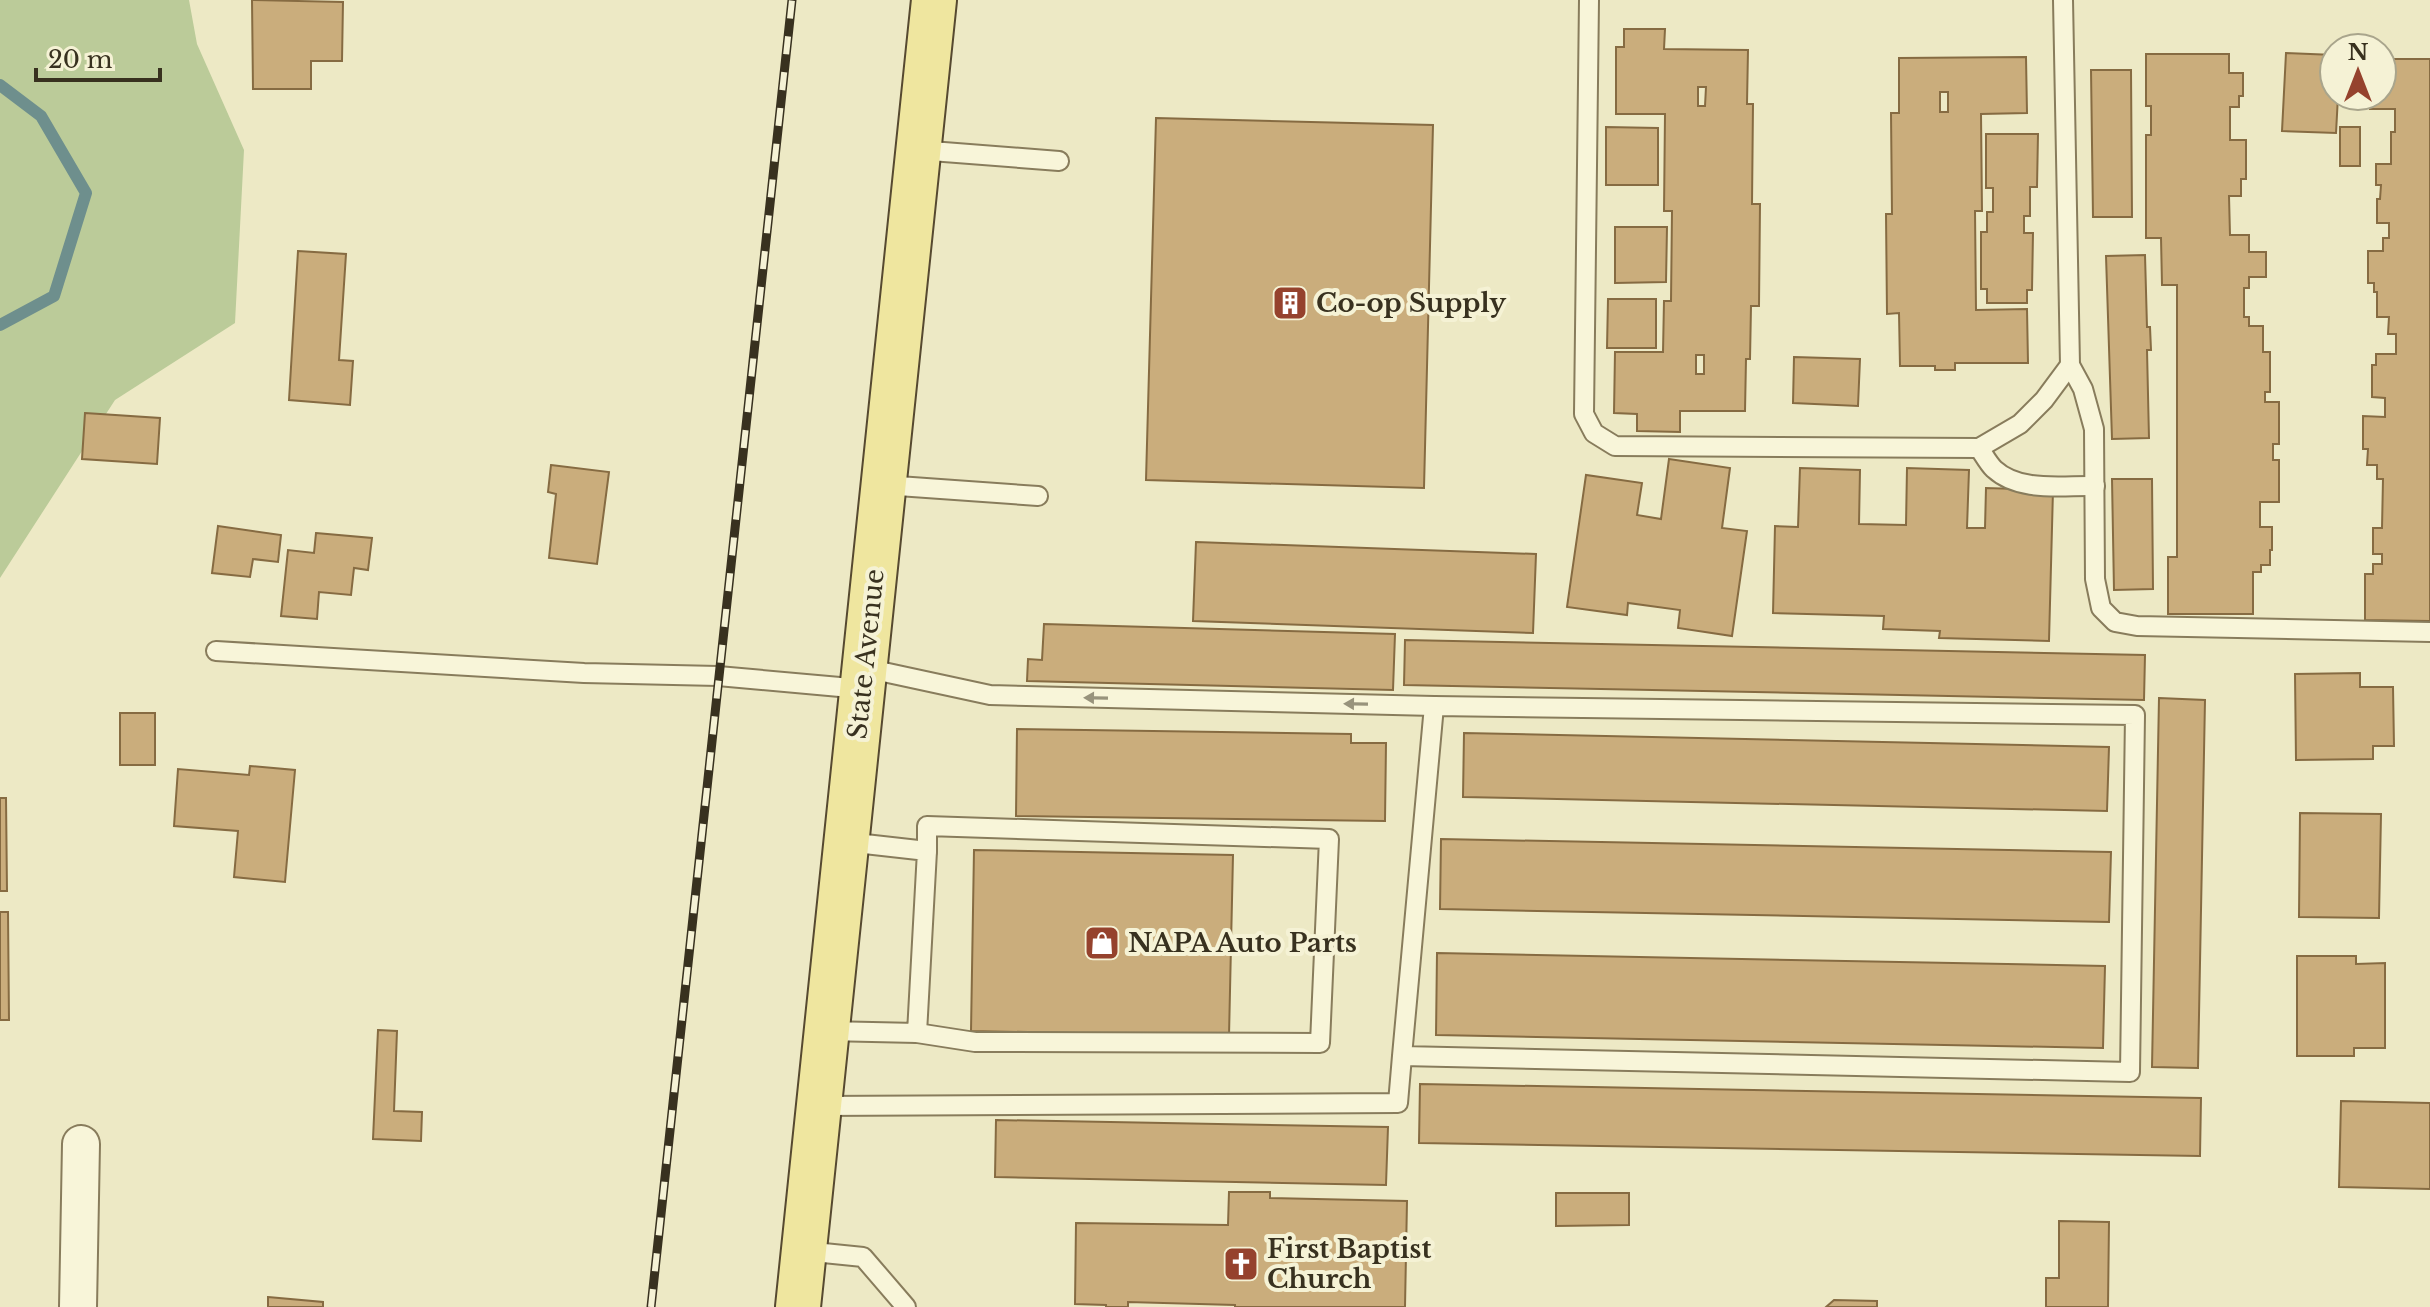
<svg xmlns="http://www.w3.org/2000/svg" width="2430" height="1307" font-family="'Libre Baskerville',serif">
	<rect width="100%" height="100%" fill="#ede9c5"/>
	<!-- green -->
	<polygon fill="#bbcb99" points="0,0 189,0 197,44 244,150 235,323 115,400 0,578"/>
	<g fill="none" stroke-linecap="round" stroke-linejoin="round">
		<!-- stream -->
		<polyline stroke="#6e8f8d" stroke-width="12" points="0,85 41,116 86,193 54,296 0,325"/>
	</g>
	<!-- building -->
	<g fill="#caad7c" stroke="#866b42" stroke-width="2" fill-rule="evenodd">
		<polygon points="252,0 343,2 342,61 311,61 311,89 253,89"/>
		<path d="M1624 29H1665L1664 49 1748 50 1747 104H1753L1752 204H1760L1759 306H1751L1750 359H1746L1745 411H1680V432L1637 431V414L1614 413 1615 352H1663L1664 301H1671L1672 211H1664L1665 114H1616V47H1624ZM1698 87H1706L1705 106H1698ZM1696 355H1704V374H1696Z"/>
		<polygon points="2286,53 2334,55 2334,96 2338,96 2336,133 2282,131"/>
		<polygon points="2146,54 2229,54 2229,73 2243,73 2243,96 2239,96 2239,107 2230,107 2230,140 2246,140 2246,179 2241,179 2241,196 2229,196 2230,235 2249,235 2249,252 2266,252 2266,277 2249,277 2249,288 2244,288 2244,317 2249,317 2249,326 2263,326 2263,352 2270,352 2270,392 2265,392 2265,402 2279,402 2279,444 2273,444 2273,460 2279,460 2279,502 2260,502 2260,527 2272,527 2272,550 2270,550 2270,565 2261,565 2261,572 2253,572 2253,614 2168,614 2168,557 2177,557 2177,285 2162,285 2161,238 2146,238 2146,135 2151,135 2151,106 2146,106"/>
		<path d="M2026 57 2027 113 1981 114 1982 211H1975L1976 310 2027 309 2028 363H1955V370H1935V366H1900L1899 313 1887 314 1886 214H1892L1891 113H1899V58ZM1940 92H1948V112H1940Z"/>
		<polygon points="2393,59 2430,59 2430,621 2365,620 2365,574 2373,574 2373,564 2382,564 2382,554 2373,554 2373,528 2382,528 2383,479 2377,479 2377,465 2367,465 2368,449 2363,449 2363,416 2385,417 2385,398 2372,397 2372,365 2376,365 2376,354 2396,354 2396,334 2388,334 2389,317 2377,317 2377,292 2374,292 2374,283 2368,283 2368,251 2383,251 2383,238 2389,238 2389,223 2377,223 2377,199 2380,199 2381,185 2376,185 2376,164 2391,164 2391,132 2395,132 2395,109 2370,109 2370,96 2382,96 2382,78 2393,78"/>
		<polygon points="2091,70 2131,70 2132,217 2093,217"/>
		<polygon points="1156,118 1433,125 1424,488 1146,480"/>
		<polygon points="1606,127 1658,128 1658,185 1606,185"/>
		<rect x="2340" y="127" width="20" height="39"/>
		<polygon points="1986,134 2038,134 2037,187 2030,187 2030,216 2024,216 2024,233 2033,233 2032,290 2027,290 2027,303 1987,303 1987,289 1981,289 1981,232 1987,232 1987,212 1993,212 1993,188 1986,188"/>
		<polygon points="1615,227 1667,227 1666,282 1615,283"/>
		<polygon points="298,251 346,254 339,360 353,361 350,405 289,400"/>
		<polygon points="2145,255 2147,327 2150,327 2151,350 2147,350 2149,438 2112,439 2106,256"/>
		<polygon points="1608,299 1656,299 1656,348 1607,348"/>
		<polygon points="1794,357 1860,359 1858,406 1793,403"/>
		<polygon points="85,413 160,418 157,464 82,459"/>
		<polygon points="1669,459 1730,468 1722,528 1747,531 1732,636 1678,628 1680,610 1628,603 1627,615 1567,607 1586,475 1642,483 1637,515 1661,519"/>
		<polygon points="551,465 609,472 597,564 549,558 556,494 548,492"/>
		<polygon points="1800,468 1860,470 1859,524 1906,525 1907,468 1969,470 1967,528 1985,528 1986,488 2053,490 2049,641 1939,638 1940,631 1883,629 1884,616 1773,613 1775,526 1798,527"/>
		<polygon points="2112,479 2152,479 2153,589 2114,590"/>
		<polygon points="218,526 281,535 278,562 253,559 250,577 212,573"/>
		<polygon points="316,533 372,538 368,570 354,568 351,595 319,592 317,619 281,616 288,550 314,553"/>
		<polygon points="1196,542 1536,554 1533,633 1193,621"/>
		<polygon points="1044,624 1395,634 1393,690 1027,681 1028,659 1042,660"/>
		<polygon points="1405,640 2145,655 2144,700 1404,685"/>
		<polygon points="2360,673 2360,687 2393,687 2394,746 2373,746 2373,759 2296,760 2295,674"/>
		<polygon points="2159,698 2205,700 2198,1068 2152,1067"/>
		<rect x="120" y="713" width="35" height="52"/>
		<polygon points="1017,729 1351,734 1351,743 1386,743 1385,821 1016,816"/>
		<polygon points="1464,733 2109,747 2107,811 1463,797"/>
		<polygon points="250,766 295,770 285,882 234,877 238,831 174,826 178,769 249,775"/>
		<polygon points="0,798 6,798 7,891 0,891"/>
		<polygon points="2300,813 2381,814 2379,918 2299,917"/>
		<polygon points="1441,839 2111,852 2109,922 1440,909"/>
		<polygon points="974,850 1233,855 1229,1036 971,1031"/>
		<polygon points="0,912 8,912 9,1020 0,1020"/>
		<polygon points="1437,953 2105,966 2103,1048 1436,1035"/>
		<polygon points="2297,956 2356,956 2356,964 2385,963 2385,1048 2354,1048 2354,1056 2297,1056"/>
		<polygon points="378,1030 397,1031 394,1111 422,1112 421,1141 373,1139"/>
		<polygon points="1420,1084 2201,1098 2200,1156 1419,1143"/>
		<polygon points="2341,1101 2430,1103 2430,1189 2339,1187"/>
		<polygon points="996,1120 1388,1127 1386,1185 995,1177"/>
		<polygon points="1229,1192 1270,1192 1270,1198 1407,1201 1405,1307 1235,1307 1235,1305 1128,1302 1128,1307 1106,1307 1106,1305 1075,1304 1076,1223 1228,1225"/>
		<polygon points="1556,1193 1629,1193 1629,1225 1556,1226"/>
		<polygon points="2059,1221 2109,1222 2108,1307 2046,1307 2046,1278 2059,1278"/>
		<polygon points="268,1297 323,1302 323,1307 268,1307"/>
		<polygon points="1834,1300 1877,1301 1877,1307 1826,1307"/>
	</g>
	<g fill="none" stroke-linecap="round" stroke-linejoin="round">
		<defs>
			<g id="service">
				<polyline points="1589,0 1584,414 1594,433 1615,446 1979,448 2020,424 2044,400 2070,365"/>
				<polyline points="2063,0 2070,365 2083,389 2094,429 2095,579 2101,608 2115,622 2137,626 2430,632"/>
				<polyline points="918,150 1059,161"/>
				<path d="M1979 448C1984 455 1988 463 1994 469 2020 493 2063 485 2095 486"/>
				<polyline points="884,485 1038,496"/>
				<polyline points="216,651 584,673 718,676 862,689"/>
				<polyline points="865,668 990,695 1434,706"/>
				<polyline points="827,1031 917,1033 927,851 847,842"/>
				<polyline points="917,1033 975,1042 1320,1043 1329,839 927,826 927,851"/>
				<polyline points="819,1106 1398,1103 1402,1056 1434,706 2135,715 2130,1072 1402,1056"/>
				<polyline points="804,1251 863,1257 906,1307"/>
			</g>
			<polyline id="minor" points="78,1307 81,1144"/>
			<polyline id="primary" points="798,1307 934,0"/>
		</defs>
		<!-- service casing -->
		<use href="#service" stroke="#887c5c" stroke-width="22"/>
		<!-- minor casing -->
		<use href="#minor" stroke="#887c5c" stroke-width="40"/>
		<!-- primary casing -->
		<use href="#primary" stroke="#564930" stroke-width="48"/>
		<!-- service -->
		<use href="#service" stroke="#f8f5d9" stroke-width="18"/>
		<!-- minor -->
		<use href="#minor" stroke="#f8f5d9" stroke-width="36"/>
		<!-- primary -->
		<use href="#primary" stroke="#efe69f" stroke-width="44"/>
		<defs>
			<polyline id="rail" points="651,1307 792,0"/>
		</defs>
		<!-- rail casing -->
		<use href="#rail" stroke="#38311f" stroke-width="9"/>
		<!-- rail -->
		<use href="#rail" stroke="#f5f2d5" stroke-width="6" stroke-dasharray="18" stroke-linecap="butt"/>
	</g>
	<!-- one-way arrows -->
	<defs><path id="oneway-solid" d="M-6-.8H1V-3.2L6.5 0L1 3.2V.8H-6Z" transform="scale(2)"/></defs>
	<g fill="#98937c">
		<use href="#oneway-solid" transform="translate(1096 698) rotate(-179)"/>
		<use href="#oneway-solid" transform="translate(1356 704) rotate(-179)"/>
	</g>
	<!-- icons -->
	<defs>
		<symbol id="building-square" viewBox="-11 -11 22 22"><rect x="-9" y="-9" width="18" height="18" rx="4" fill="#95422d" stroke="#f5f2d5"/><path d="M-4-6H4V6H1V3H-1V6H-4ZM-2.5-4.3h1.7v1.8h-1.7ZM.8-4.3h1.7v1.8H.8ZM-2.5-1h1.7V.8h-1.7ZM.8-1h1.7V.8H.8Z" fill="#fff"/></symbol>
		<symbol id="shop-square" viewBox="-11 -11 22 22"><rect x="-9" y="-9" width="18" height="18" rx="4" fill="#95422d" stroke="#f5f2d5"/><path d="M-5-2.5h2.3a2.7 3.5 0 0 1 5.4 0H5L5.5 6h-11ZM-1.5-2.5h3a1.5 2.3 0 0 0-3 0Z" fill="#fff"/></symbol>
		<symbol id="church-square" viewBox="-11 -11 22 22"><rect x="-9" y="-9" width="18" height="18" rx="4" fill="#95422d" stroke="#f5f2d5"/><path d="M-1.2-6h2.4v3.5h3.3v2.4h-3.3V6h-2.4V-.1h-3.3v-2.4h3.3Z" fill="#fff"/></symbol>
	</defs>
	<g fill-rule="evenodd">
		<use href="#building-square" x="1270" y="283" width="40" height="40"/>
		<use href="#shop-square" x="1082" y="923" width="40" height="40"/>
		<use href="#church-square" x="1221" y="1244" width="40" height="40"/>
	</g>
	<g text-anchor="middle" stroke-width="8" stroke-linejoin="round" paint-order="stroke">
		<!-- poi labels -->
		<g font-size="26" font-weight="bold" fill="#38311f" stroke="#f5f2d5" text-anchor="start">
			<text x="1316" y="312">Co-op Supply</text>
			<text x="1128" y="952">NAPA Auto Parts</text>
			<text x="1267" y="1258">First Baptist<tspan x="1267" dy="30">Church</tspan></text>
		</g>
		<!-- street labels -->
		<g font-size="26" fill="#38311f" stroke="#f5f2d5">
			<text transform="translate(866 654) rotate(-84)" y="9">State Avenue</text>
		</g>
	</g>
	<!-- north arrow -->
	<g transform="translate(2358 72)"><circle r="38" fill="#f5f2d5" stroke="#a9a58c" stroke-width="2"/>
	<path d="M0-6L14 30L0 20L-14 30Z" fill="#95422d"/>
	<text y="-12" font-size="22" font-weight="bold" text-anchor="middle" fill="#38311f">N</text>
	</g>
	<!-- scale -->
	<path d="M36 68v12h124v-12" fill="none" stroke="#38311f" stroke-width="4"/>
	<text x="48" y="68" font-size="24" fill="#38311f" stroke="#f5f2d5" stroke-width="6" paint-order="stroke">20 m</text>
</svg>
